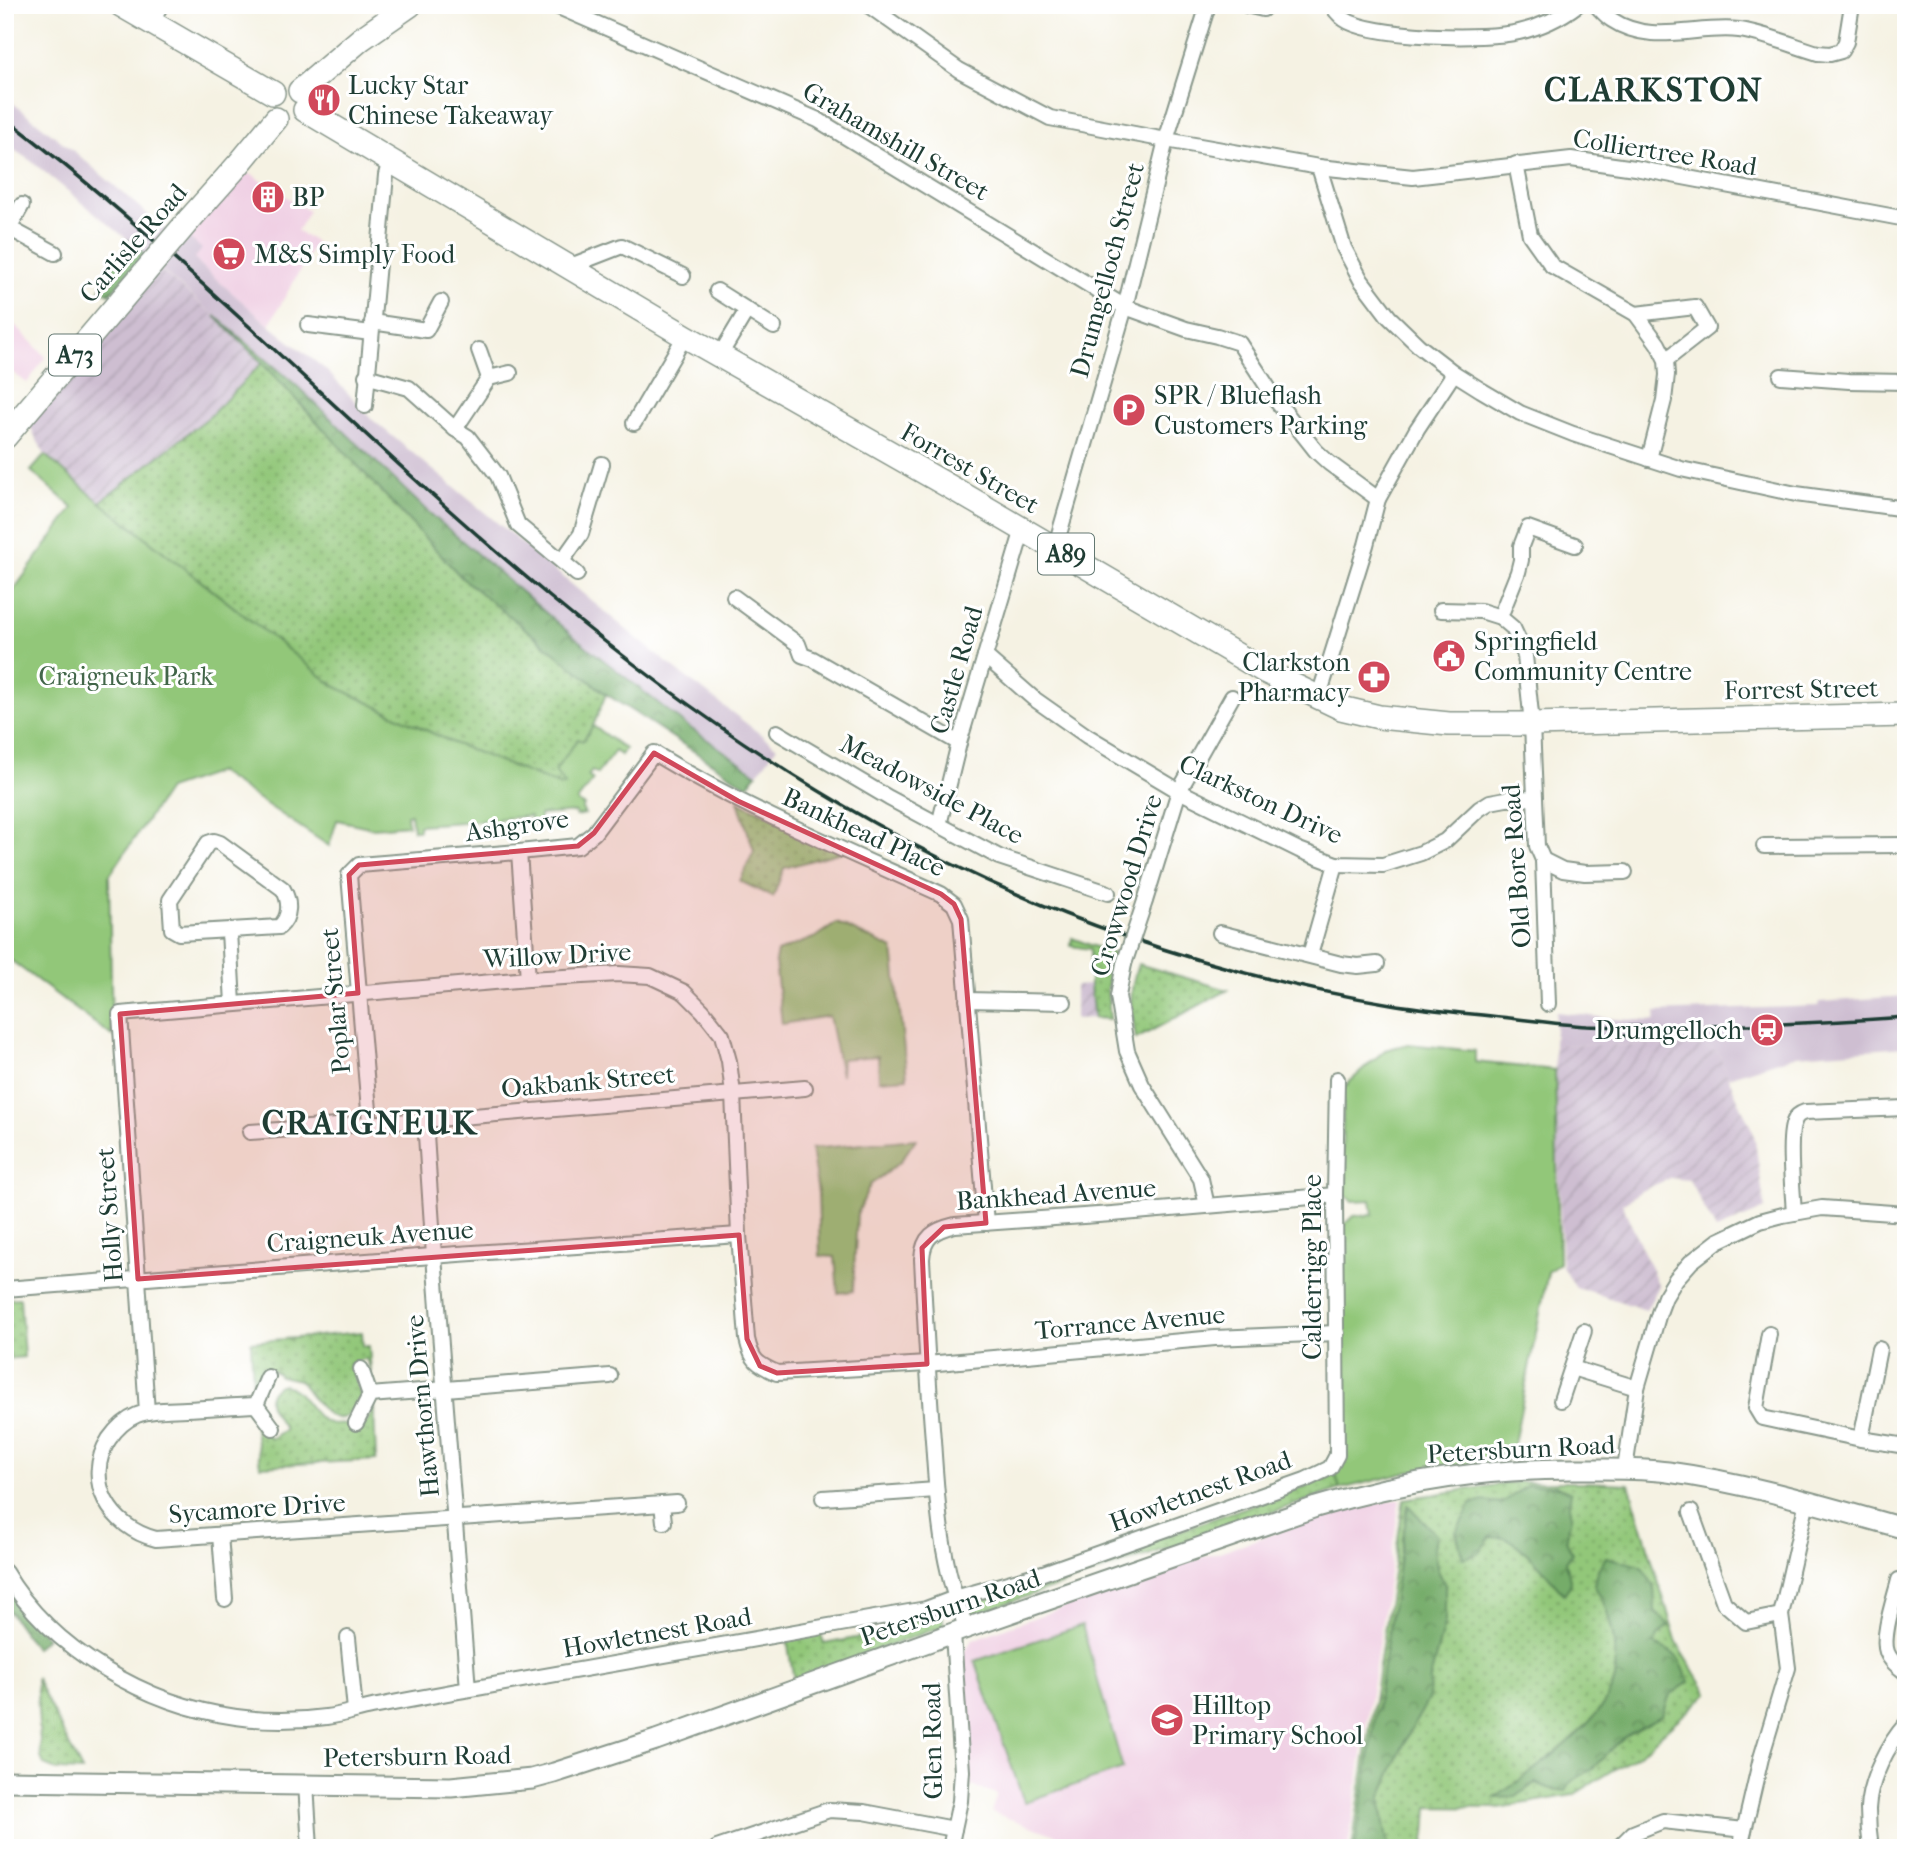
<svg xmlns="http://www.w3.org/2000/svg" width="1911" height="1853" font-family="'IM FELL French Canon',serif">
	<defs>
		<pattern id="industrial-furrows" width="10" height="10" patternUnits="userSpaceOnUse" patternTransform="scale(1.75)"><rect width="10" height="10" fill="#cebed1"/><path d="M-1 1l2-2M0 10L10 0M9 11l2-2" fill="none" stroke="#b0a4b4"/></pattern>
		<pattern id="grass-dots" width="8" height="8" patternUnits="userSpaceOnUse" patternTransform="scale(1.75)"><rect width="8" height="8" fill="#92c779"/><path d="M2 2h.1M6 6h.1" fill="none" stroke="#77a364" stroke-width="1.8" stroke-linecap="round"/></pattern>
		<pattern id="forest-crowns" width="20" height="18" patternUnits="userSpaceOnUse" patternTransform="scale(1.75)"><rect width="20" height="18" fill="#75ac69"/><path d="M2 6a3 3 0 1 1 6 0M12 15a3 3 0 1 1 6 0" fill="none" stroke="#5f8d57"/></pattern>
	</defs>
	<rect width="100%" height="100%" fill="#fff"/>
	<filter id="ink" filterUnits="userSpaceOnUse"><feTurbulence type="fractalNoise" baseFrequency=".0143" numOctaves="2"/><feDisplacementMap in="SourceGraphic" scale="14" xChannelSelector="R" yChannelSelector="G"/><feConvolveMatrix kernelMatrix="1 2 1 2 8 2 1 2 1" color-interpolation-filters="sRGB"/></filter>
	<filter id="wash" filterUnits="userSpaceOnUse"><feTurbulence type="fractalNoise" baseFrequency=".00686" numOctaves="4" result="noise"/><feDisplacementMap in="SourceGraphic" scale="28" xChannelSelector="R" yChannelSelector="G"/><feGaussianBlur stdDeviation="1.57" result="paint"/><feColorMatrix in="noise" values="0 0 0 0 0 0 0 0 0 0 0 0 0 0 0 0 0 1.4 0 .05"/><feComposite in="paint" operator="in"/></filter>
	<g filter="url(#wash)">
		<rect width="100%" height="100%" fill="#f5f2e3"/>
		<!-- built -->
		<g fill="#f0d0e4">
			<polygon points="243,173 253,175 309,211 297,231 316,242 269,325 198,263 195,259 187,236"/>
			<polygon points="5,315 46,357 27,383 5,367"/>
			<polygon points="1400,1499 1348,1848 1092,1848 991,1812 997,1794 971,1786 963,1654 972,1640 1183,1564 1345,1510"/>
		</g>
		<!-- industrial -->
		<g fill="url(#industrial-furrows)">
			<polygon points="159,269 215,316 262,363 209,417 100,502 45,455 29,425"/>
			<polygon points="1090,985 1094,1018 1075,1019 1075,986"/>
			<polygon points="1554,1044 1705,1047 1719,1053 1728,1077 1754,1134 1765,1209 1716,1230 1689,1180 1670,1178 1641,1191 1622,1204 1659,1286 1646,1310 1576,1287 1562,1267"/>
		</g>
		<!-- railway -->
		<g fill="#cebed1">
			<polygon points="5,97 75,152 165,229 187,236 202,249 195,258 198,263 269,325 325,369 374,421 656,654 777,747 757,774 686,725 573,636 511,583 425,509 295,384 160,269 128,240 31,161 5,144"/>
			<polygon points="1906,996 1906,1047 1797,1055 1728,1077 1719,1053 1705,1047 1554,1044 1556,1012 1616,1019 1655,1021 1656,1012 1818,1006 1819,1002"/>
		</g>
		<!-- grass -->
		<g fill="url(#grass-dots)" stroke="#588256" stroke-width="2">
			<polygon points="262,363 462,577 606,694 593,726 582,742 578,739 555,771 565,786 561,786 453,743 334,686 100,502 209,417"/>
			<polygon points="738,801 845,851 784,868 773,897 740,881 754,851"/>
			<polygon points="1072,938 1117,955 1107,987 1110,1019 1094,1018 1090,985 1090,949 1071,946"/>
			<path d="M1138 964 1228 990 1136 1039C1131 1009 1128 993 1138 964Z"/>
			<polygon points="20,1298 24,1357 5,1359 5,1299"/>
			<path d="M362 1332 363 1346H369L371 1373 366 1358 350 1364 361 1397C358 1401 355 1408 352 1412 330 1434 311 1392 299 1380L279 1376V1374L263 1366 253 1389 251 1342Z"/>
			<path d="M279 1385C300 1384 306 1408 321 1419 332 1427 337 1422 347 1424 352 1425 358 1429 362 1431L374 1407 376 1460 260 1466 253 1413 270 1439 285 1429C276 1414 257 1399 279 1385Z"/>
			<polygon points="1335,1472 1340,1489 973,1615 970,1604 1315,1483"/>
			<polygon points="1517,1482 1583,1482 1629,1484 1677,1643 1708,1693 1638,1755 1573,1795 1498,1808 1428,1807 1426,1835 1423,1848 1352,1848 1404,1499"/>
			<polygon points="942,1614 944,1626 794,1680 787,1640 821,1634 824,1644 887,1632 886,1624"/>
			<polygon points="36,1678 82,1771 56,1770 44,1765 41,1757"/>
		</g>
		<!-- forest -->
		<g fill="url(#forest-crowns)" stroke="#4a744e" stroke-width="2">
			<polygon points="128,240 145,254 110,294 100,290"/>
			<polygon points="215,316 295,384 425,509 511,583 573,636 686,725 757,774 747,786 606,694 462,578 262,363"/>
			<path d="M1528 1485H1555L1571 1492 1569 1504 1571 1518 1566 1540 1572 1553 1566 1561 1571 1584 1564 1594C1551 1579 1525 1547 1507 1539 1502 1537 1495 1538 1490 1537L1478 1554 1463 1558 1456 1532 1471 1504 1484 1501 1502 1503Z"/>
			<polygon points="1408,1505 1436,1535 1434,1549 1437,1568 1445,1585 1445,1621 1430,1679 1429,1698 1406,1739 1380,1799 1388,1846 1387,1848 1355,1848"/>
			<path d="M1606 1557 1641 1566 1654 1586 1655 1611 1669 1625 1658 1636 1654 1644C1678 1653 1680 1658 1689 1682L1670 1695 1663 1715 1624 1737 1591 1770 1572 1781 1566 1791 1551 1789 1535 1783 1516 1797 1495 1798C1533 1770 1604 1725 1615 1678 1617 1668 1614 1655 1614 1645 1612 1622 1606 1604 1594 1585L1597 1571Z"/>
			<polygon points="5,1583 23,1611 47,1638 35,1648 5,1606"/>
		</g>
		<!-- green -->
		<g fill="#92c779" stroke="#588256" stroke-width="2">
			<polygon points="45,455 100,502 334,686 453,743 561,786 565,785 555,771 578,739 583,741 593,726 625,749 621,755 615,751 597,774 592,771 588,776 593,780 577,801 584,806 582,809 585,814 576,816 576,812 540,815 540,823 531,824 530,816 498,819 499,834 494,834 492,820 419,825 419,830 413,830 411,814 407,815 408,825 373,828 337,820 329,846 218,772 168,789 109,876 112,1036 5,956 5,602 73,508 31,471"/>
			<polygon points="837,923 893,949 907,1078 879,1080 878,1056 842,1059 841,1075 829,1016 782,1024 775,961 777,952 816,937"/>
			<polygon points="1408,1044 1475,1051 1475,1062 1555,1070 1559,1263 1548,1272 1511,1459 1414,1471 1340,1489 1335,1472 1342,1227 1353,1216 1373,1215 1371,1200 1352,1201 1342,1193 1343,1088 1385,1050"/>
			<polygon points="916,1139 900,1162 870,1185 857,1215 853,1291 838,1293 835,1257 820,1256 818,1193 811,1149"/>
			<polygon points="1082,1625 1123,1769 1024,1802 975,1661"/>
		</g>
	</g>
	<g filter="url(#ink)">
		<g fill="none" stroke-linecap="round" stroke-linejoin="round">
			<defs>
				<g id="street">
					<polyline points="554,5 818,120 1125,307 1186,329 1217,336 1239,343 1278,403 1316,451 1329,463 1378,499"/>
					<polyline points="868,5 959,70 1050,118 1166,140 1319,167 1413,177 1571,159 1635,168 1906,219"/>
					<polyline points="1246,5 1263,9"/>
					<path d="M1337 5 1336 11C1339 14 1341 17 1344 19 1371 38 1486 40 1519 32 1540 27 1560 18 1577 5"/>
					<path d="M1596 5C1601 10 1606 16 1612 20 1651 46 1697 25 1739 30 1763 33 1794 46 1818 53L1830 54 1841 51 1846 42 1852 5"/>
					<polyline points="150,23 161,5"/>
					<polyline points="1516,164 1530,235 1552,266 1636,314 1658,344 1666,360 1667,375 1664,400 1649,459"/>
					<polyline points="1319,167 1344,248 1361,280 1389,317 1419,346 1454,373 1481,390 1520,413 1573,434 1681,469 1796,494 1906,509"/>
					<polyline points="5,227 9,228 55,253"/>
					<polyline points="9,228 22,205"/>
					<polyline points="568,267 622,246 683,276"/>
					<polyline points="717,291 774,327"/>
					<polyline points="1636,314 1695,307 1707,328 1666,360"/>
					<polyline points="372,322 426,330 441,302"/>
					<polyline points="308,325 371,333"/>
					<polyline points="479,350 489,378"/>
					<polyline points="720,355 747,310"/>
					<polyline points="366,376 409,388 455,429 468,437 498,476 518,525 577,574"/>
					<polyline points="1781,376 1849,381 1906,382"/>
					<polyline points="365,406 386,175 390,160"/>
					<polyline points="634,423 685,336"/>
					<polyline points="455,429 489,378 510,373"/>
					<polyline points="1055,548 1125,307 1166,140 1208,5"/>
					<polyline points="562,561 581,534 602,464"/>
					<polyline points="734,597 798,644 802,655 813,659 959,743"/>
					<polyline points="1441,610 1481,611 1500,617 1513,628 1520,643 1525,656 1532,724 1537,846 1543,860 1548,1004"/>
					<polyline points="1500,617 1518,572 1521,560 1521,546 1528,528 1575,545"/>
					<polyline points="985,656 1033,698 1087,736 1179,791 1299,850 1336,864 1383,865 1421,853 1445,841 1479,809 1490,802 1506,799 1535,798"/>
					<polyline points="1318,699 1366,545 1378,499 1417,429 1454,373"/>
					<polyline points="777,732 889,798 999,857 1108,893"/>
					<polyline points="939,825 959,743 1023,529"/>
					<path d="M214 841 220 843 283 889C290 901 291 917 279 927L179 933 172 929 170 900 208 843Z"/>
					<polyline points="1764,846 1906,845"/>
					<polyline points="519,852 528,979"/>
					<polyline points="1543,860 1563,870 1585,873 1625,872"/>
					<polyline points="1145,901 1179,791 1232,697"/>
					<polyline points="229,931 233,1004"/>
					<polyline points="1220,933 1341,964 1358,966 1377,964"/>
					<polyline points="1310,955 1336,864"/>
					<polyline points="1124,964 1118,996 1127,1051 1142,1085 1201,1179 1207,1206"/>
					<polyline points="967,1000 1064,1002"/>
					<polyline points="425,1120 434,1256 468,1689"/>
					<path d="M370 1122 349 875 359 865 519 852 578 846 594 833 654 753C745 809 844 850 941 894L954 904 961 919 986 1223"/>
					<polyline points="250,1132 425,1120 805,1088"/>
					<path d="M1794 1213C1793 1193 1787 1139 1794 1122 1796 1116 1799 1114 1805 1112L1906 1108"/>
					<polyline points="5,1289 458,1254 739,1235"/>
					<polyline points="1769,1334 1756,1408 1762,1418 1861,1439 1906,1446"/>
					<polyline points="1572,1368 1637,1388"/>
					<polyline points="361,1369 370,1395"/>
					<path d="M268 1377 256 1405C233 1406 209 1408 186 1409 170 1410 152 1409 137 1415 125 1420 116 1429 109 1439 82 1481 111 1528 156 1539L677 1503"/>
					<polyline points="1561,1400 1584,1331"/>
					<polyline points="256,1405 273,1428"/>
					<path d="M147 1412 120 1014 528 979 619 974 650 976 684 992 703 1011 722 1035 729 1061 733 1094 739 1235 747 1339C752 1361 757 1364 777 1373L927 1364 1215 1338 1337 1333"/>
					<polyline points="356,1423 370,1395 610,1376"/>
					<polyline points="1861,1439 1879,1349"/>
					<polyline points="1625,1469 1637,1388 1659,1313 1665,1297 1676,1279 1691,1262 1718,1241 1760,1221 1783,1215 1822,1208 1906,1214"/>
					<polyline points="823,1498 936,1490"/>
					<polyline points="662,1504 664,1522"/>
					<polyline points="1691,1512 1724,1603 1746,1622 1781,1615"/>
					<polyline points="220,1535 225,1599"/>
					<path d="M5 1572C51 1650 147 1705 236 1717 265 1721 297 1721 326 1717 341 1715 357 1710 372 1707 409 1700 445 1693 482 1687 630 1661 778 1635 926 1609L955 1598 1043 1573 1305 1480 1330 1468 1337 1455 1335 1195 1337 1079"/>
					<path d="M1899 1580C1895 1597 1881 1636 1887 1652 1890 1661 1899 1667 1906 1673"/>
					<path d="M967 1628C941 1569 937 1504 933 1440 928 1380 925 1319 922 1259 923 1237 934 1230 955 1225L1112 1214 1335 1195"/>
					<polyline points="348,1638 355,1710"/>
					<polyline points="306,1784 310,1848"/>
					<polyline points="717,1848 829,1810 864,1812 954,1829"/>
					<polyline points="950,1848 960,1801 962,1771 953,1634"/>
					<polyline points="1618,1848 1633,1833 1663,1821 1744,1830"/>
					<polyline points="1740,1848 1761,1758 1788,1668 1781,1615 1807,1501"/>
					<path d="M1871 1848C1869 1835 1868 1822 1868 1809 1869 1781 1888 1744 1906 1724"/>
				</g>
				<path id="secondary" d="M5 1781 451 1787 532 1779 554 1773 656 1740 967 1628 1316 1507C1406 1480 1489 1468 1583 1469 1611 1469 1640 1468 1668 1472 1749 1483 1827 1507 1906 1529"/>
				<g id="primary">
					<polyline points="121,5 273,93"/>
					<polyline points="300,91 361,39 410,5"/>
					<polyline points="305,110 685,336 959,492 1266,672 1341,708 1379,717 1449,724 1532,724 1906,715"/>
					<polyline points="189,220 238,165 276,119"/>
					<polyline points="5,437 145,272"/>
				</g>
			</defs>
			<!-- street casing -->
			<use href="#street" stroke="#8a988c" stroke-width="18"/>
			<!-- secondary casing -->
			<use href="#secondary" stroke="#8a988c" stroke-width="23"/>
			<!-- primary casing -->
			<use href="#primary" stroke="#8a988c" stroke-width="26"/>
			<!-- street -->
			<use href="#street" stroke="#fff" stroke-width="14"/>
			<!-- secondary -->
			<use href="#secondary" stroke="#fff" stroke-width="19"/>
			<!-- primary -->
			<use href="#primary" stroke="#fff" stroke-width="23"/>
			<!-- rail -->
			<g stroke="#1f3d34" stroke-width="3.5">
				<path d="M5 118C198 265 364 443 550 597 652 682 758 758 874 823 1033 913 1210 974 1391 1004 1427 1010 1463 1013 1500 1017 1529 1020 1558 1024 1587 1026 1609 1027 1631 1026 1653 1026 1738 1027 1821 1023 1906 1017"/>
				<polyline points="1623,1036 1672,1036"/>
			</g>
			<defs>
				<polyline id="street-bridge" points="1124,964 1145,901"/>
				<polyline id="primary-bridge" points="145,272 189,220"/>
			</defs>
			<!-- street-bridge casing -->
			<use href="#street-bridge" stroke="#8a988c" stroke-width="18" stroke-linecap="butt"/>
			<!-- primary-bridge casing -->
			<use href="#primary-bridge" stroke="#8a988c" stroke-width="26" stroke-linecap="butt"/>
			<!-- street-bridge -->
			<use href="#street-bridge" stroke="#fff" stroke-width="14"/>
			<!-- primary-bridge -->
			<use href="#primary-bridge" stroke="#fff" stroke-width="23"/>
		</g>
	</g>
	<!-- marked area -->
	<path fill="#d1495b" fill-opacity="0.2" stroke="#d1495b" stroke-width="5" stroke-linejoin="round" d="M654 753 738 801 941 894 954 904 961 919 986 1223 944 1227 922 1248 927 1364 777 1373 760 1366 747 1339 739 1235 138 1279 120 1014 358 993 349 875 359 865 578 846 594 833Z"/>
	<!-- icons -->
	<defs>
		<symbol id="restaurant-disc" viewBox="-11 -11 22 22"><circle r="9.5" fill="#d1495b" stroke="#fff"/><path d="M-5-6h1v4h1v-4h1v4h1v-4h1v5L-1.5 .5V6h-2V.5L-5-1ZM5-6V6H3V1.5H1.5Q1.5-4 5-6Z" fill="#fff"/></symbol>
		<symbol id="building-disc" viewBox="-11 -11 22 22"><circle r="9.5" fill="#d1495b" stroke="#fff"/><path d="M-4-6H4V6H1V3H-1V6H-4ZM-2.5-4.3h1.7v1.8h-1.7ZM.8-4.3h1.7v1.8H.8ZM-2.5-1h1.7V.8h-1.7ZM.8-1h1.7V.8H.8Z" fill="#fff"/></symbol>
		<symbol id="supermarket-disc" viewBox="-11 -11 22 22"><circle r="9.5" fill="#d1495b" stroke="#fff"/><path d="M-6-5.5h2.5l.6 2H6L4.5 2H-2.5L-4.4-4H-6ZM-1.5 3.2a1.3 1.3 0 1 0 .1 0ZM3 3.2a1.3 1.3 0 1 0 .1 0Z" fill="#fff"/></symbol>
		<symbol id="parking-disc" viewBox="-11 -11 22 22"><circle r="9.5" fill="#d1495b" stroke="#fff"/><path d="M-3.5-5.5H1a3.5 3.5 0 0 1 0 7H-1V5.5H-3.5ZM-1-3.4V-.6H.8a1.4 1.4 0 0 0 0-2.8Z" fill="#fff"/></symbol>
		<symbol id="civic-disc" viewBox="-11 -11 22 22"><circle r="9.5" fill="#d1495b" stroke="#fff"/><path d="M-.6-6.5H3V-4.5H.6V-3L4-1V1h2V6H-6V1h2V-1L-.6-3ZM-1.2 2.5V6h2.4V2.5Z" fill="#fff"/></symbol>
		<symbol id="pharmacy-disc" viewBox="-11 -11 22 22"><circle r="9.5" fill="#d1495b" stroke="#fff"/><path d="M-2-6h4v4h4v4h-4v4h-4v-4h-4v-4h4Z" fill="#fff"/></symbol>
		<symbol id="station-disc" viewBox="-11 -11 22 22"><circle r="9.5" fill="#d1495b" stroke="#fff"/><path d="M-3-6H3Q5-6 5-4V2Q5 4 3 4L4.5 6H3L1.5 4h-3L-3 6H-4.5L-3 4Q-5 4-5 2V-4Q-5-6-3-6ZM-3.5-4v3h7v-3ZM-3.5 1v1.5H-2V1ZM2 1v1.5H3.5V1Z" fill="#fff"/></symbol>
		<symbol id="school-disc" viewBox="-11 -11 22 22"><circle r="9.5" fill="#d1495b" stroke="#fff"/><path d="M0-5L7-2L0 1L-7-2ZM-4 1L0 2.5L4 1V4Q0 6-4 4Z" fill="#fff"/></symbol>
	</defs>
	<g fill-rule="evenodd">
		<use href="#restaurant-disc" x="305" y="81" width="38" height="38"/>
		<use href="#building-disc" x="249" y="178" width="38" height="38"/>
		<use href="#supermarket-disc" x="210" y="235" width="38" height="38"/>
		<use href="#parking-disc" x="1110" y="391" width="38" height="38"/>
		<use href="#civic-disc" x="1430" y="637" width="38" height="38"/>
		<use href="#pharmacy-disc" x="1355" y="658" width="38" height="38"/>
		<use href="#station-disc" x="1748" y="1011" width="38" height="38"/>
		<use href="#school-disc" x="1148" y="1701" width="38" height="38"/>
	</g>
	<g text-anchor="middle" stroke-width="6" stroke-linejoin="round" paint-order="stroke">
		<!-- shield labels -->
		<g fill="#fff" stroke="#627771" stroke-width="2">
			<rect x="49" y="334.5" width="52" height="41" rx="5"/>
			<rect x="1038" y="533.5" width="56" height="41" rx="5"/>
		</g>
		<g font-size="24" font-weight="bold" fill="#1f3d34">
			<text x="75" y="363">A73</text>
			<text x="1066" y="562">A89</text>
		</g>
		<!-- poi labels -->
		<g font-size="26" fill="#1f3d34" stroke="#fff" text-anchor="start">
			<text x="348" y="94">Lucky Star<tspan x="348" dy="30">Chinese Takeaway</tspan></text>
			<text x="292" y="206">BP</text>
			<text x="254" y="263">M&amp;S Simply Food</text>
			<text x="1154" y="404">SPR / Blueflash<tspan x="1154" dy="30">Customers Parking</tspan></text>
			<text x="1474" y="650">Springfield<tspan x="1474" dy="30">Community Centre</tspan></text>
			<text x="1350" y="671" text-anchor="end">Clarkston<tspan x="1350" dy="30">Pharmacy</tspan></text>
			<text x="1742" y="1039" text-anchor="end">Drumgelloch</text>
			<text x="1192" y="1714">Hilltop<tspan x="1192" dy="30">Primary School</tspan></text>
		</g>
		<!-- street labels -->
		<g font-size="26" fill="#1f3d34" stroke="#fff">
			<text transform="translate(896 141) rotate(30)" y="9">Grahamshill Street</text>
			<text transform="translate(1665 152) rotate(9)" y="9">Colliertree Road</text>
			<text transform="translate(133 243) rotate(-49)" y="9">Carlisle Road</text>
			<text transform="translate(1107 270) rotate(-75)" y="9">Drumgelloch Street</text>
			<text transform="translate(970 468) rotate(30)" y="9">Forrest Street</text>
			<text transform="translate(956 670) rotate(-74)" y="9">Castle Road</text>
			<text transform="translate(1801 689) rotate(-1)" y="9">Forrest Street</text>
			<text transform="translate(932 789) rotate(28)" y="9">Meadowside Place</text>
			<text transform="translate(1261 799) rotate(25)" y="9">Clarkston Drive</text>
			<text transform="translate(517 825) rotate(-8)" y="9">Ashgrove</text>
			<text transform="translate(864 832) rotate(25)" y="9">Bankhead Place</text>
			<text transform="translate(1516 866) rotate(-94)" y="9">Old Bore Road</text>
			<text transform="translate(1126 885) rotate(-73)" y="9">Crowwood Drive</text>
			<text transform="translate(557 955) rotate(-3)" y="9">Willow Drive</text>
			<text transform="translate(335 1001) rotate(-95)" y="9">Poplar Street</text>
			<text transform="translate(588 1081) rotate(-5)" y="9">Oakbank Street</text>
			<text transform="translate(1056 1194) rotate(-4)" y="9">Bankhead Avenue</text>
			<text transform="translate(109 1215) rotate(-94)" y="9">Holly Street</text>
			<text transform="translate(370 1236) rotate(-4)" y="9">Craigneuk Avenue</text>
			<text transform="translate(1312 1267) rotate(-90)" y="9">Calderrigg Place</text>
			<text transform="translate(1130 1322) rotate(-5)" y="9">Torrance Avenue</text>
			<text transform="translate(422 1406) rotate(-95)" y="9">Hawthorn Drive</text>
			<text transform="translate(1521 1449) rotate(-3)" y="9">Petersburn Road</text>
			<text transform="translate(1200 1491) rotate(-20)" y="9">Howletnest Road</text>
			<text transform="translate(257 1508) rotate(-4)" y="9">Sycamore Drive</text>
			<text transform="translate(950 1607) rotate(-19)" y="9">Petersburn Road</text>
			<text transform="translate(657 1632) rotate(-10)" y="9">Howletnest Road</text>
			<text transform="translate(932 1741) rotate(-91)" y="9">Glen Road</text>
			<text transform="translate(417 1756) rotate(-1)" y="9">Petersburn Road</text>
		</g>
		<!-- park labels -->
		<g font-size="26" fill="#426649" stroke="#fff">
			<text x="126" y="685">Craigneuk Park</text>
		</g>
		<!-- district labels -->
		<g font-size="33" font-weight="bold" letter-spacing="2" fill="#1f3d34" stroke="#fff">
			<text x="1654" y="101">CLARKSTON</text>
			<text x="370" y="1134">CRAIGNEUK</text>
		</g>
	</g>
	<!-- margin -->
	<rect width="1911" height="1853" fill="none" stroke="#fff" stroke-width="28"/>
</svg>
